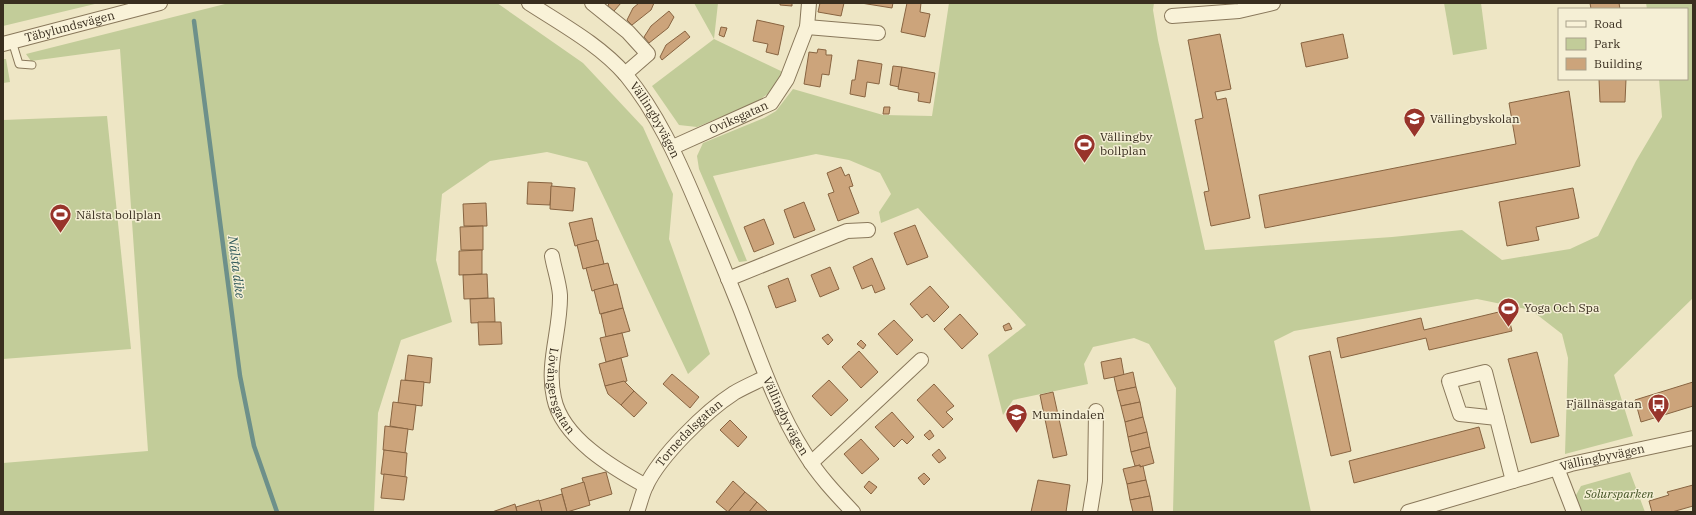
<svg xmlns="http://www.w3.org/2000/svg" width="1696" height="515" font-family="'IBM Plex Serif',serif">
	<rect width="100%" height="100%" fill="#eee6c5"/>
	<!-- green -->
	<g fill="#c2cc99">
		<polygon points="3,3 99,3 3,26"/>
		<polygon points="229,3 497,3 583,63 643,127 673,194 669,239 710,354 688,374 587,162 547,152 490,161 442,194 436,260 452,322 401,340 378,413 374,512 3,512 3,463 148,451 120,49 31,61 26,54"/>
		<polygon points="694,3 718,3 714,39 783,72 769,93 755,103 697,127 679,125 652,86 714,39"/>
		<polygon points="949,3 1154,3 1153,10 1158,40 1205,250 1392,237 1462,230 1502,260 1570,249 1598,236 1636,161 1662,117 1659,79 1687,79 1687,9 1647,9 1646,3 1693,3 1693,298 1614,375 1633,436 1565,454 1568,358 1562,334 1531,310 1477,299 1294,331 1274,341 1311,512 1173,512 1176,388 1149,344 1134,338 1093,347 1084,364 1088,384 1013,400 1003,415 988,355 1026,325 918,208 881,223 879,212 891,194 880,173 849,160 816,154 713,176 747,261 739,262 699,169 697,156 703,143 764,118 776,111 793,89 883,115 932,116"/>
		<polygon points="1444,3 1481,3 1487,49 1453,55"/>
		<polygon points="3,59 6,59 10,82 3,83"/>
		<polygon points="107,116 131,349 3,359 3,120"/>
		<polygon points="1630,472 1645,512 1580,512 1575,497 1581,486"/>
	</g>
	<g fill="none" stroke-linecap="round" stroke-linejoin="round">
		<!-- stream -->
		<polyline stroke="#6d908a" stroke-width="4.5" points="194,21 240,376 254,446 277,512"/>
	</g>
	<!-- building -->
	<g fill="#cca47b" stroke="#886441">
		<polygon points="609,3 621,3 614,11 608,6"/>
		<polygon points="639,3 654,3 651,10 632,25 627,20 633,8"/>
		<polygon points="780,3 792,3 792,6 780,5"/>
		<polygon points="820,3 844,3 841,16 818,12"/>
		<polygon points="861,3 893,3 892,8"/>
		<polygon points="907,3 921,3 920,12 930,14 925,37 901,32"/>
		<polygon points="1590,3 1619,3 1620,9 1591,9"/>
		<polygon points="669,11 674,17 668,28 649,43 644,37 651,26"/>
		<polygon points="757,20 784,26 778,55 766,52 768,44 753,41"/>
		<polygon points="721,27 727,28 724,37 719,35"/>
		<polygon points="685,31 690,37 662,60 660,57 666,45"/>
		<polygon points="1220,34 1231,89 1215,92 1217,100 1226,98 1250,218 1211,226 1204,192 1209,191 1195,120 1203,118 1188,40"/>
		<polygon points="1343,34 1348,58 1306,67 1301,43"/>
		<polygon points="818,49 826,50 826,55 832,55 829,75 822,74 820,87 804,84 809,52 817,53"/>
		<polygon points="858,60 882,64 879,84 867,82 865,97 850,94 852,80 855,80"/>
		<polygon points="893,66 902,67 899,87 890,85"/>
		<polygon points="902,67 935,73 930,103 918,101 919,93 898,89"/>
		<polygon points="1599,79 1626,79 1625,102 1600,102"/>
		<polygon points="1569,91 1580,166 1265,228 1259,195 1516,144 1509,103"/>
		<polygon points="884,107 890,107 889,114 883,114"/>
		<polygon points="841,167 845,176 849,174 853,186 849,187 859,213 838,221 828,194 834,192 827,173"/>
		<polygon points="528,182 552,183 550,205 527,204"/>
		<polygon points="551,186 575,188 573,211 550,209"/>
		<polygon points="1573,188 1579,218 1536,227 1539,240 1507,246 1499,202"/>
		<polygon points="804,202 815,230 794,238 784,210"/>
		<polygon points="486,203 487,226 464,226 463,204"/>
		<polygon points="592,218 597,241 575,246 569,223"/>
		<polygon points="764,219 774,244 754,252 744,227"/>
		<polygon points="915,225 928,257 907,265 894,233"/>
		<polygon points="483,226 483,250 461,250 460,227"/>
		<polygon points="598,240 604,264 583,269 577,245"/>
		<polygon points="482,250 482,274 459,275 459,251"/>
		<polygon points="872,258 885,289 875,293 872,285 862,289 853,267"/>
		<polygon points="608,263 614,285 592,291 586,268"/>
		<polygon points="830,267 839,289 820,297 811,275"/>
		<polygon points="487,274 488,298 464,299 463,275"/>
		<polygon points="788,278 796,301 776,308 768,286"/>
		<polygon points="617,284 623,308 600,314 594,290"/>
		<polygon points="930,286 949,307 934,322 927,314 922,318 910,304"/>
		<polygon points="494,298 495,322 471,323 470,299"/>
		<polygon points="623,308 630,331 606,337 601,314"/>
		<polygon points="1507,310 1512,331 1429,350 1426,338 1341,358 1337,338 1421,318 1424,330"/>
		<polygon points="960,314 978,334 962,349 944,329"/>
		<polygon points="894,320 913,340 897,355 878,334"/>
		<polygon points="478,322 501,322 502,344 479,345"/>
		<polygon points="1009,323 1012,329 1005,331 1003,326"/>
		<polygon points="622,333 628,356 606,362 600,338"/>
		<polygon points="828,334 833,340 828,345 822,338"/>
		<polygon points="861,340 866,345 863,349 857,344"/>
		<polygon points="859,351 878,372 861,388 842,367"/>
		<polygon points="1330,351 1351,451 1331,456 1309,356"/>
		<polygon points="1537,352 1559,436 1531,443 1508,359"/>
		<polygon points="408,355 432,358 430,383 405,380"/>
		<polygon points="621,358 627,381 605,386 599,364"/>
		<polygon points="1121,358 1124,375 1104,379 1101,362"/>
		<polygon points="1133,372 1136,387 1117,391 1114,377"/>
		<polygon points="672,374 699,397 690,408 663,384"/>
		<polygon points="401,380 424,382 422,406 398,403"/>
		<polygon points="829,380 848,400 831,416 812,396"/>
		<polygon points="624,381 634,391 621,405 608,394 605,386"/>
		<polygon points="1693,382 1693,406 1641,422 1635,400"/>
		<polygon points="934,384 954,406 946,412 953,419 943,428 917,400"/>
		<polygon points="1136,387 1140,402 1121,406 1117,391"/>
		<polygon points="634,391 647,403 634,417 621,405"/>
		<polygon points="1053,392 1067,455 1053,458 1040,395"/>
		<polygon points="393,402 416,405 413,430 390,426"/>
		<polygon points="1140,402 1143,417 1125,422 1121,406"/>
		<polygon points="892,412 914,437 907,444 902,439 894,447 875,427"/>
		<polygon points="1143,417 1147,432 1128,437 1125,422"/>
		<polygon points="730,420 747,437 738,447 720,430"/>
		<polygon points="385,426 408,429 405,453 383,450"/>
		<polygon points="1479,427 1485,448 1354,483 1349,461"/>
		<polygon points="930,430 934,436 929,440 924,435"/>
		<polygon points="1147,432 1150,447 1131,452 1128,437"/>
		<polygon points="861,439 879,459 862,474 844,454"/>
		<polygon points="1150,447 1154,463 1140,467 1140,465 1135,466 1131,452"/>
		<polygon points="939,449 946,458 939,463 932,455"/>
		<polygon points="384,450 407,453 405,477 381,474"/>
		<polygon points="1140,465 1140,467 1143,466 1146,480 1127,484 1123,469"/>
		<polygon points="606,472 612,494 589,501 582,478"/>
		<polygon points="924,473 930,479 924,485 918,478"/>
		<polygon points="384,474 407,477 404,500 381,498"/>
		<polygon points="1038,480 1070,485 1066,512 1031,512"/>
		<polygon points="1146,480 1150,496 1130,500 1127,484"/>
		<polygon points="733,481 745,492 728,512 716,502"/>
		<polygon points="869,481 877,487 871,494 864,487"/>
		<polygon points="584,482 590,505 567,512 561,489"/>
		<polygon points="1693,485 1693,506 1672,512 1652,512 1649,501 1669,495 1667,492"/>
		<polygon points="745,492 757,502 749,512 728,512"/>
		<polygon points="562,494 567,512 542,512 539,501"/>
		<polygon points="1150,496 1153,512 1133,512 1130,500"/>
		<polygon points="539,500 542,512 517,512 516,507"/>
		<polygon points="757,502 768,512 749,512"/>
		<polygon points="515,504 517,512 492,512"/>
	</g>
	<g fill="none" stroke-linecap="round" stroke-linejoin="round">
		<defs>
			<polyline id="service" points="12,41 19,64 32,65"/>
			<g id="minor">
				<path id="s1" d="M529 3C563 25 600 45 626 75 657 113 677 157 696 202 711 237 726 273 740 308 759 357 776 408 804 452 818 475 835 493 853 512"/>
				<polyline points="592,3 628,32 648,54 625,74"/>
				<polyline points="1172,16 1239,11 1273,3"/>
				<polyline points="807,27 878,33"/>
				<path id="s2" d="M3 44 160 3"/>
				<path id="s3" d="M673 147 771 103 787 79 807 27 809 3"/>
				<path id="s4" d="M552 256C554 268 559 282 560 295 561 329 546 364 554 398 562 438 613 468 646 486"/>
				<polyline points="728,279 847,231 868,230"/>
				<polyline points="1497,418 1460,414 1449,381 1485,372 1513,481"/>
				<polyline points="811,463 921,360"/>
				<polyline points="1557,468 1574,512"/>
				<path id="s5" d="M637 512C640 504 642 494 646 486 660 456 706 411 734 393 744 387 756 382 766 377"/>
				<polyline points="1090,512 1095,481 1096,411"/>
				<path id="s6" d="M1408 512 1571 464 1693 438"/>
			</g>
		</defs>
		<!-- service casing -->
		<use href="#service" stroke="#89785b" stroke-width="9"/>
		<!-- minor casing -->
		<use href="#minor" stroke="#89785b" stroke-width="16"/>
		<!-- service -->
		<use href="#service" stroke="#f9f2d8" stroke-width="7"/>
		<!-- minor -->
		<use href="#minor" stroke="#f9f2d8" stroke-width="14"/>
	</g>
	<!-- icons -->
	<defs>
		<symbol id="school-pin" viewBox="-11 -11 22 30"><path d="M0 17L-7.5 6A9.5 9.5 0 1 1 7.5 6Z" fill="#98342b" stroke="#f5efd5"/><path d="M0-5L7-2L0 1L-7-2ZM-4 1L0 2.5L4 1V4Q0 6-4 4Z" fill="#fff"/></symbol>
		<symbol id="stadium-pin" viewBox="-11 -11 22 30"><path d="M0 17L-7.5 6A9.5 9.5 0 1 1 7.5 6Z" fill="#98342b" stroke="#f5efd5"/><path d="M0-5a6.5 5 0 1 0 0 10a6.5 5 0 1 0 0-10ZM-3.5-1.8h7v3.6h-7Z" fill="#fff"/></symbol>
		<symbol id="bus-pin" viewBox="-11 -11 22 30"><path d="M0 17L-7.5 6A9.5 9.5 0 1 1 7.5 6Z" fill="#98342b" stroke="#f5efd5"/><path d="M-5-6H5V4H4V6H2V4H-2V6H-4V4H-5ZM-3.5-4V0h7V-4ZM-3.5 1.2v1.5H-2V1.2ZM2 1.2v1.5H3.5V1.2Z" fill="#fff"/></symbol>
	</defs>
	<g fill-rule="evenodd">
		<use href="#school-pin" x="1402" y="106" width="25" height="34"/>
		<use href="#stadium-pin" x="1072" y="132" width="25" height="34"/>
		<use href="#stadium-pin" x="48" y="202" width="25" height="34"/>
		<use href="#stadium-pin" x="1496" y="296" width="25" height="34"/>
		<use href="#bus-pin" x="1646" y="392" width="25" height="34"/>
		<use href="#school-pin" x="1004" y="402" width="25" height="34"/>
	</g>
	<g text-anchor="middle" stroke-width="3" stroke-linejoin="round" paint-order="stroke">
		<!-- street labels -->
		<g font-size="12" fill="#392e1f" stroke="#f5efd5">
			<text dy="4" stroke="none"><textPath href="#s2" startOffset="69">Täbylundsvägen</textPath></text>
			<text dy="4" stroke="none"><textPath href="#s3" startOffset="72">Oviksgatan</textPath></text>
			<text dy="4" stroke="none"><textPath href="#s1" startOffset="175">Vällingbyvägen</textPath></text>
			<text dy="4" stroke="none"><textPath href="#s4" startOffset="138">Lövångersgatan</textPath></text>
			<text dy="4" stroke="none"><textPath href="#s1" startOffset="499">Vällingbyvägen</textPath></text>
			<text dy="4" stroke="none"><textPath href="#s5" startOffset="96">Tornedalsgatan</textPath></text>
			<text dy="4" stroke="none"><textPath href="#s6" startOffset="202">Vällingbyvägen</textPath></text>
		</g>
		<!-- poi labels -->
		<g font-size="12" fill="#392e1f" stroke="#f5efd5" text-anchor="start">
			<text x="1430" y="123">Vällingbyskolan</text>
			<text x="1100" y="141">Vällingby<tspan x="1100" dy="14">bollplan</tspan></text>
			<text x="76" y="219">Nälsta bollplan</text>
			<text x="1524" y="312">Yoga Och Spa</text>
			<text x="1642" y="408" text-anchor="end">Fjällnäsgatan</text>
			<text x="1032" y="419">Mumindalen</text>
		</g>
		<!-- park labels -->
		<g font-size="12" font-style="italic" fill="#455526" stroke="#f5efd5">
			<text x="1619" y="498">Solursparken</text>
		</g>
		<!-- water labels -->
		<g font-size="13" font-style="italic" fill="#2e5859" stroke="#f5efd5">
			<text transform="translate(237 267) rotate(83)" y="5">Nälsta dike</text>
		</g>
	</g>
	<!-- border -->
	<rect width="1696" height="515" fill="none" stroke="#392e1f" stroke-width="8"/>
	<!-- legend -->
	<rect x="1558" y="8" width="130" height="72" fill="#f5efd5" stroke="#aaa28c"/>
	<rect x="1566" y="21" width="20" height="6" fill="#f9f2d8" stroke="#aaa28c"/>
	<text x="1594" y="28" font-size="12" fill="#392e1f">Road</text>
	<rect x="1566" y="38" width="20" height="12" fill="#c2cc99" stroke="#aaa28c"/>
	<text x="1594" y="48" font-size="12" fill="#392e1f">Park</text>
	<rect x="1566" y="58" width="20" height="12" fill="#cca47b" stroke="#aaa28c"/>
	<text x="1594" y="68" font-size="12" fill="#392e1f">Building</text>
</svg>
